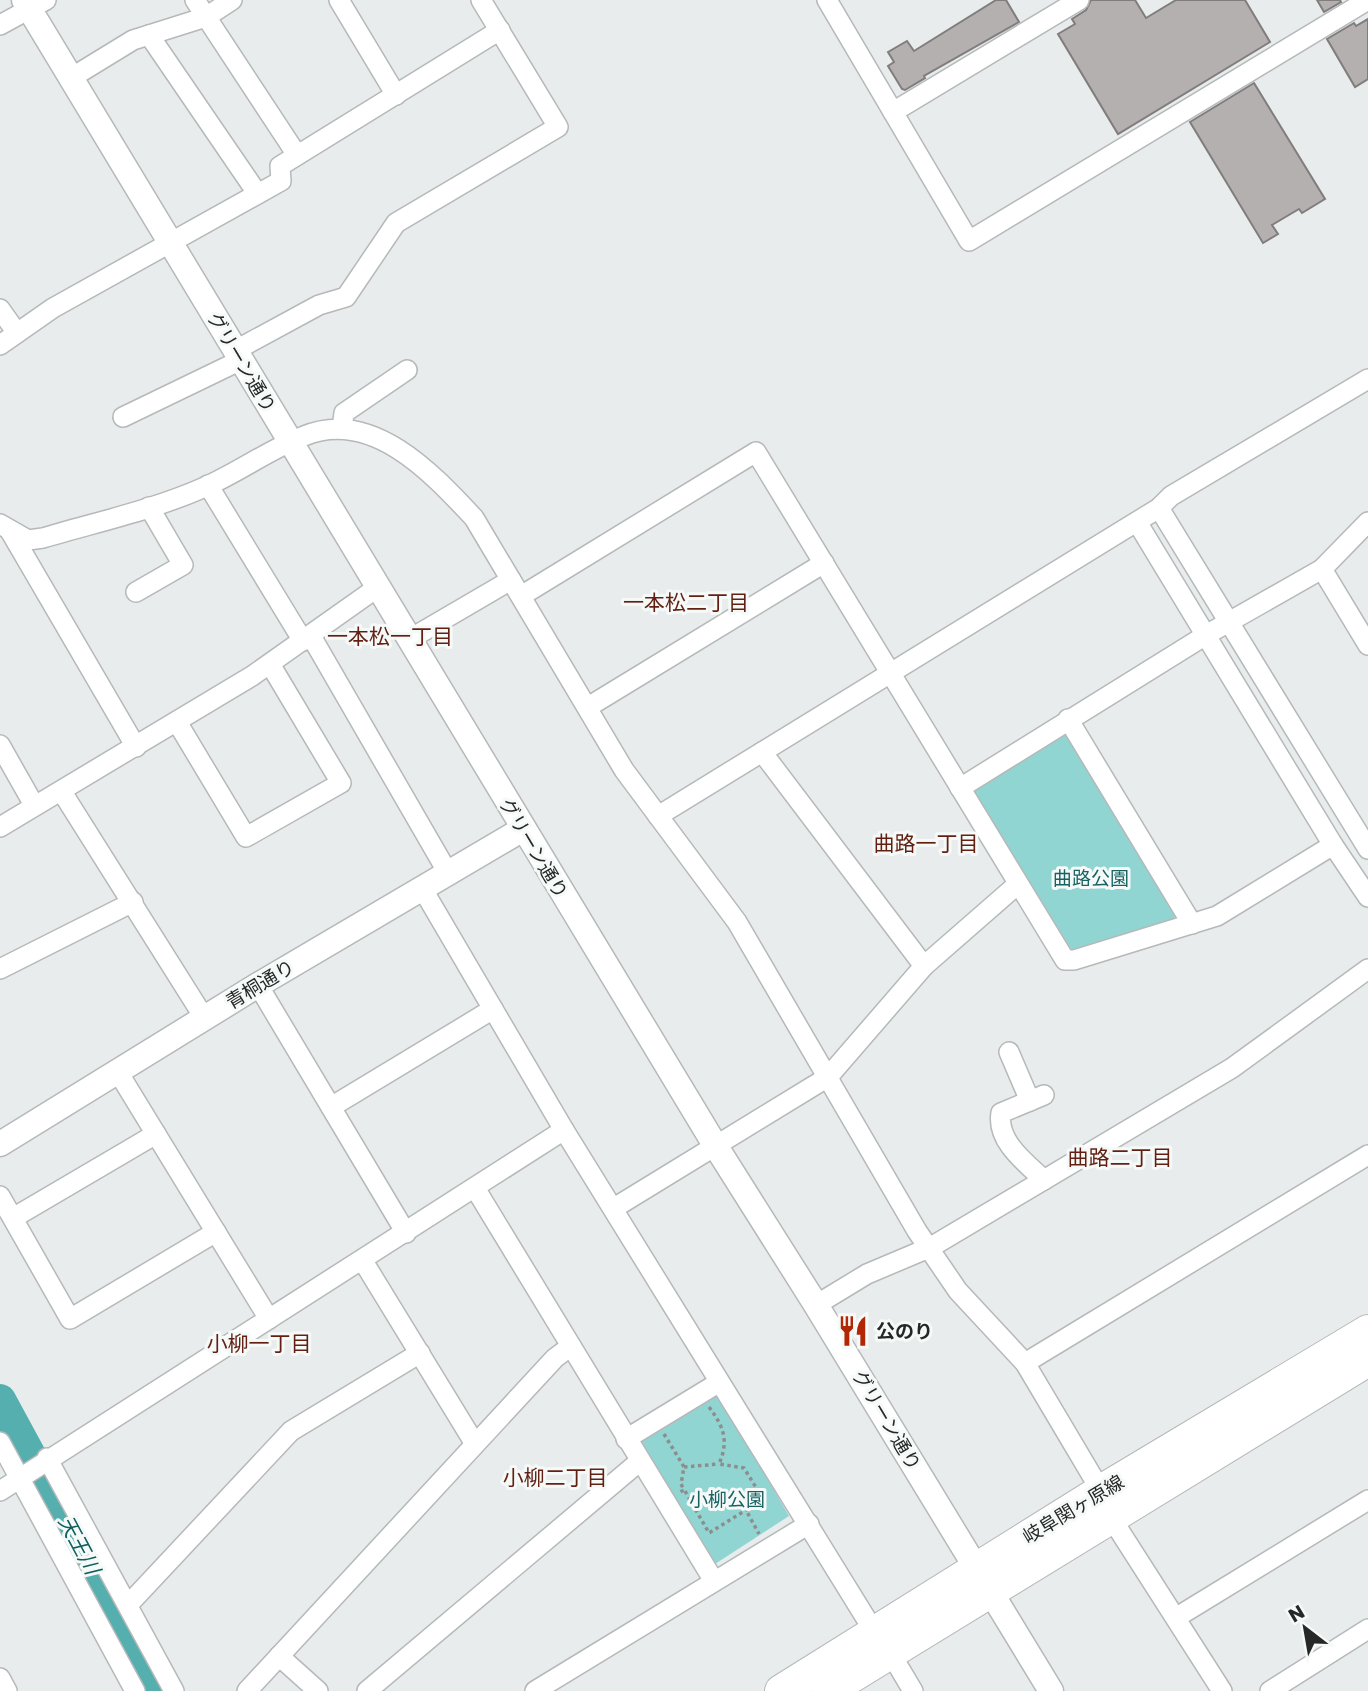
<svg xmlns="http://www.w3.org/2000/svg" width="1368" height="1691" font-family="Poppins,'Noto Sans JP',sans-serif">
	<rect width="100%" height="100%" fill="#e8ecec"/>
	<!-- green -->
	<g fill="#91d5d3">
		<polygon points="1059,734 1069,737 1179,913 1172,920 1078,951 1068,948 973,793 976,786"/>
		<polygon points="717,1392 789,1516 712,1566 640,1439"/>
	</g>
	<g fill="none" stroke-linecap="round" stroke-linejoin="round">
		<!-- river -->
		<polyline stroke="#54afae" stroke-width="32" points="0,1400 158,1691"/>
	</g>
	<!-- building -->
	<g fill="#b4b0af" stroke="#817d7c" stroke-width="2">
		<polygon points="996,0 1006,0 1019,22 924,76 925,78 905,90 902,89 888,66 894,62 888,52 907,41 914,51"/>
		<polygon points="1091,0 1135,0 1146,18 1176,0 1245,0 1270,42 1118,134 1058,34 1075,24 1072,19 1086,10"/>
		<polygon points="1317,0 1340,0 1341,2 1324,12"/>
		<polygon points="1368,19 1368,79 1355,87 1327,39 1354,23 1356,26"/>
		<polygon points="1254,83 1325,199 1302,213 1299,209 1272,225 1278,234 1263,243 1190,122"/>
	</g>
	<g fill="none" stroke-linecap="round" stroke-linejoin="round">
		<defs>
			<g id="minor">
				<polyline points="195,0 297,155"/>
				<polyline points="339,0 396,95"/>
				<polyline points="827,0 969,241 1368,0"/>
				<polyline points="0,25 46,0"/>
				<polyline points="149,35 257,193"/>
				<polyline points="71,78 133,40 206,17 232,0"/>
				<polyline points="893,112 1079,0"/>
				<polyline points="0,309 17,333"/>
				<polyline points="0,345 53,308 281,181 280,166 500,30"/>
				<polyline points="236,350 319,305 346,297 396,223 558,127 481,0"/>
				<polyline points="123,417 241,360"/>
				<polyline points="342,429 344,413 407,370"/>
				<polyline points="208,485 303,641"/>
				<polyline points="1159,508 1368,849"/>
				<polyline points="1137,522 1333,845 1368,897"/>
				<path d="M0 524 28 540 43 538C97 522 153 510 205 487 239 472 270 449 304 436 372 408 432 473 474 518L624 770 737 922 917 1231 958 1291 1025 1363 1101 1491"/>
				<polyline points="10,531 136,747"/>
				<polyline points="1322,569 1368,645"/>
				<polyline points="136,592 183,565 149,507"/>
				<polyline points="521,596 756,452 1065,960 1074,960 1217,916 1333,845"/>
				<polyline points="311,636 448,873"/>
				<polyline points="410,639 511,580"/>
				<polyline points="588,707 824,563"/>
				<polyline points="1068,719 1192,924"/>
				<polyline points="177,722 246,837 341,783 270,664"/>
				<polyline points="0,745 34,805"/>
				<polyline points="762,752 924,966"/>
				<polyline points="960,788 1206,635 1322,569 1368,522"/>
				<polyline points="62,792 205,1019"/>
				<polyline points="658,816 1159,508 1171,496 1368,379"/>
				<polyline points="0,827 252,676 378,587"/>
				<polyline points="422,888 564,1130 875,1633"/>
				<polyline points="0,969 133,902"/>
				<polyline points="258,985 406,1233"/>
				<polyline points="1009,1052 1030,1101"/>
				<polyline points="118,1072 269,1319"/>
				<polyline points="331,1107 493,1009"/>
				<path d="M1044 1180C1026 1163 996 1141 1001 1113L1044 1095"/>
				<polyline points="475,1188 714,1581"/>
				<polyline points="0,1196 70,1319 216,1232"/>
				<polyline points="614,1208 828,1077 924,966 1018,884"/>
				<polyline points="13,1218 156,1134"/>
				<polyline points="363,1261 475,1444"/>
				<polyline points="816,1305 867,1274 931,1247 1232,1068 1368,969"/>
				<polyline points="1025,1363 1368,1155"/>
				<polyline points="626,1439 718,1383"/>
				<polyline points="0,1442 135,1691"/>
				<polyline points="47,1458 174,1691"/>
				<polyline points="0,1491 564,1130"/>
				<polyline points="1110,1516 1222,1691"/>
				<polyline points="128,1605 291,1431 420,1353"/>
				<polyline points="1177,1617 1368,1500"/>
				<polyline points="891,1654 913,1691"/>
				<polyline points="279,1656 318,1691"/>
				<polyline points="0,1678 7,1691"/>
				<polyline points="247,1691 555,1358 571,1346"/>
				<polyline points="367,1691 640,1461"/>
				<polyline points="535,1691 809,1524"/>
				<polyline points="1270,1691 1368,1629"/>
			</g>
			<g id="tertiary">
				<polyline points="24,0 715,1145 816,1305 1051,1691"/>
				<polyline points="0,1144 258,985 523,829"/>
			</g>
			<g id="primary">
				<polyline points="781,1691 1101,1491 1368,1331"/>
				<polyline points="828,1691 1368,1360"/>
			</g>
		</defs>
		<!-- minor casing -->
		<use href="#minor" stroke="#b5b9b9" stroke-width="22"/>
		<!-- tertiary casing -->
		<use href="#tertiary" stroke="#b5b9b9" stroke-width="27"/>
		<!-- primary casing -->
		<use href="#primary" stroke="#b5b9b9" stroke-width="34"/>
		<!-- path -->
		<g stroke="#8c8e8e" stroke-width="3.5" stroke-dasharray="3.5 3.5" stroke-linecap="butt">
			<path d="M709 1407C724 1427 729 1441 719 1464L744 1468 763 1499 746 1510 759 1534"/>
			<polyline points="664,1434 684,1467 681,1484 684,1490 678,1493"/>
			<polyline points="684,1467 719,1464"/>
			<polyline points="685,1491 709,1533 746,1510"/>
		</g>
		<!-- minor -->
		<use href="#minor" stroke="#fff" stroke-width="19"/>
		<!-- tertiary -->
		<use href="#tertiary" stroke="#fff" stroke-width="24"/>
		<!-- primary -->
		<use href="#primary" stroke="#fff" stroke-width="32"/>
	</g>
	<!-- icons -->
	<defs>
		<symbol id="restaurant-bare" viewBox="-9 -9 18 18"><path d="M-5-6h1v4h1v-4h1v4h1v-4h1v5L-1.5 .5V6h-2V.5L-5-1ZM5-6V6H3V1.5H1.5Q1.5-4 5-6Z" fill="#b22604" stroke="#f5faf9" stroke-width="2.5" paint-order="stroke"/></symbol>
	</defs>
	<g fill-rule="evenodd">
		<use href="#restaurant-bare" x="831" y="1309" width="44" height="44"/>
	</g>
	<g text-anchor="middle" stroke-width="6" stroke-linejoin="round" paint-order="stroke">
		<!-- street labels -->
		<g font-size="19" fill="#262727" stroke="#f5faf9">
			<text transform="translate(242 362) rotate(59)" y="7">グリーン通り</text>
			<text transform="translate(534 848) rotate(59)" y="7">グリーン通り</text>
			<text transform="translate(260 984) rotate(-31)" y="7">青桐通り</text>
			<text transform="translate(887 1420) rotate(59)" y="7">グリーン通り</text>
			<text transform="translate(1073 1509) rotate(-31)" y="7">岐阜関ヶ原線</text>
		</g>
		<!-- park labels -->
		<g font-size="19" fill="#186362" stroke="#f5faf9">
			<text x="1091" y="885">曲路公園</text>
			<text x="727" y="1506">小柳公園</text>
		</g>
		<!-- poi labels -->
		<g font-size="19" font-weight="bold" fill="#262727" stroke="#f5faf9" text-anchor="start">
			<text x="876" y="1338">公のり</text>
		</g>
		<!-- neighbourhood labels -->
		<g font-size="21" fill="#621f12" stroke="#f5faf9">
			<text x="686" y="610">一本松二丁目</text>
			<text x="390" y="644">一本松一丁目</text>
			<text x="926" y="851">曲路一丁目</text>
			<text x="1120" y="1165">曲路二丁目</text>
			<text x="259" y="1351">小柳一丁目</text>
			<text x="555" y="1485">小柳二丁目</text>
		</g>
		<!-- water labels -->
		<g font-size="21" font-style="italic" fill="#115f5e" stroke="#f5faf9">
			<text transform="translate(79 1545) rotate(62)" y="7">天王川</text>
		</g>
	</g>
	<!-- north arrow -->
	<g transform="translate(1305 1628) rotate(329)" stroke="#f5faf9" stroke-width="5" paint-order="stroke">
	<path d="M0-5L12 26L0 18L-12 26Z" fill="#262727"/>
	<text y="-10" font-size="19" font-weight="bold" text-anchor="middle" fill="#262727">N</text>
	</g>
</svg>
